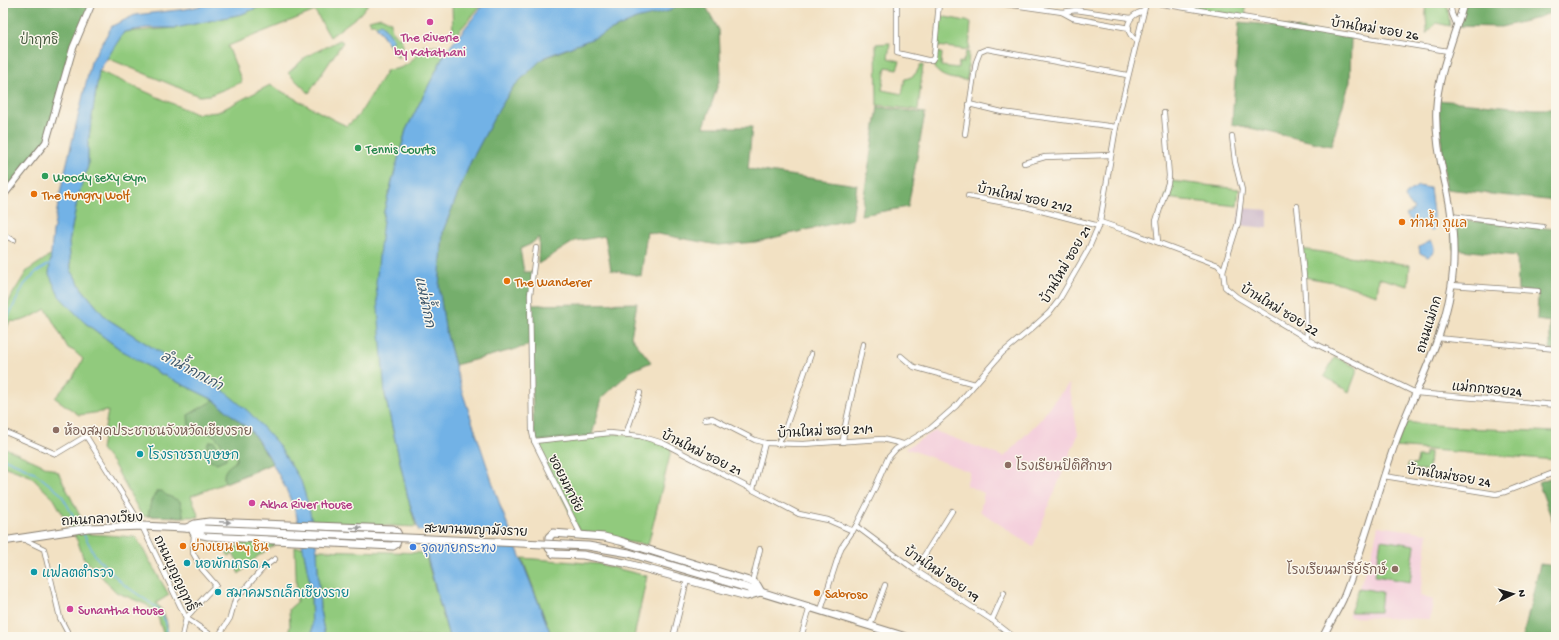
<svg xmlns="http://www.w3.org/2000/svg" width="1559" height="640" font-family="'Gochi Hand','Playpen Sans Thai',sans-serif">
	<rect width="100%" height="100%" fill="#fbf7ec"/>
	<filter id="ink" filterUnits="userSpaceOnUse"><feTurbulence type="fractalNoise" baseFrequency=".025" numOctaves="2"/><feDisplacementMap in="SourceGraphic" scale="8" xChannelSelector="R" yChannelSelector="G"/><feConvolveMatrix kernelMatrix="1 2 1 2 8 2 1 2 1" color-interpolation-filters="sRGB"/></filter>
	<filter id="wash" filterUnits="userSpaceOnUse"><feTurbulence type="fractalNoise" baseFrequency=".012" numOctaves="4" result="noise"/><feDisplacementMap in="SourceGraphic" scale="16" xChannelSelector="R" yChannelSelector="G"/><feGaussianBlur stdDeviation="0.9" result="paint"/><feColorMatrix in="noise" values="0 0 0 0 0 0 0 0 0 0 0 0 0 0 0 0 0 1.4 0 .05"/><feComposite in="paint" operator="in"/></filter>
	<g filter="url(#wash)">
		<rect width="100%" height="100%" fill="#f2e1c3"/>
		<!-- built -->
		<g fill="#f4cfdc">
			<polygon points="1069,384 1078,435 1045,515 1033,547 980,511 984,493 966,485 970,472 906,448 935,431 1004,457 1041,419 1053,402"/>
			<polygon points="1378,526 1428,533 1420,596 1433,600 1430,619 1348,617 1373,550"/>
		</g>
		<!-- industrial -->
		<polygon fill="#d0bdcc" points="1240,208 1268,210 1268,228 1237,225"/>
		<!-- green -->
		<g fill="#91ca7d" stroke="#56734c">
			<polygon points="269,3 369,3 359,15 330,37 315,11 228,46 242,82 210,95 199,96 107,58 124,32 176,28 242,14"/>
			<polygon points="452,3 483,3 454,37 453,36"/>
			<polygon points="1156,3 1245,3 1246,18"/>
			<polygon points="1425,3 1447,3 1450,26 1436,23 1426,34 1427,29"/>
			<polygon points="940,16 971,22 969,50 937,46"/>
			<path d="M381 17 391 22C391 30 393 35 401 38L403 46 398 58 375 24H371L369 20Z"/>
			<polygon points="340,40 343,42 309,93 288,73 307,56"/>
			<path d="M890 43 888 58 900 61 897 69 886 67 882 90 902 94 905 79C914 77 917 73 920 65H923L918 110 877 105 876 44Z"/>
			<path d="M424 45 443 47 445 53 406 130 384 211 385 395 408 498 416 527 311 522 301 481 211 380 161 353 106 318 82 289 71 270 69 243 78 196 88 166V143L99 71 196 114 218 112 270 85 334 120 347 126 359 115 387 70C408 69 412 61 424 45Z"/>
			<path d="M936 51 942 53 941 66 958 68 959 62 963 63V60L965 58 966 52H969L967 80C953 79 943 79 934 68Z"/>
			<polygon points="1171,181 1239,189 1237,206 1165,198"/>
			<polygon points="1301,249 1410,265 1408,286 1379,278 1377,295 1339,283 1304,277"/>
			<path d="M52 254 49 274 84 322 121 350 159 373 214 400 251 431 273 463 248 474 191 496 199 517 142 516 113 463 101 449 108 411 79 415 55 398 73 377 83 359 74 351 68 348 46 309C36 314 22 324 10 321L3 335V316L12 295 27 271Z"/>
			<polygon points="1335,357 1358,368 1349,392 1324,376"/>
			<polygon points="1404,422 1466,428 1556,432 1556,460 1394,447"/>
			<polygon points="610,433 640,436 672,447 648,545 581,535 534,441"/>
			<path d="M3 447 58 472 89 534 136 537 169 595 156 603C165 613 169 623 167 637H162L163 633 158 617 147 605 116 592 83 557 78 542 54 499 30 476 3 466Z"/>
			<polygon points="1425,452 1430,452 1429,471 1408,468 1408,464 1416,465 1418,457 1425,457"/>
			<polygon points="1381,540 1415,545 1410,582 1375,576"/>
			<polygon points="250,541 273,543 276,544 258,556 239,574 235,565 238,561 233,554 229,556 226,553 239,546 238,542"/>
			<polygon points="295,547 303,547 311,588 312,637 287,637 290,626 289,609 297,602"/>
			<polygon points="317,550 425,553 449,637 325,637 320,610"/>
			<polygon points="522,558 599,564 647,576 634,637 552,637"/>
			<polygon points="1359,588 1382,592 1380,612 1350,612"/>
		</g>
		<!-- forest -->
		<g fill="#74ae6c" stroke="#486544">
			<polygon points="3,3 93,3 73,48 46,142 3,196"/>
			<polygon points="681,3 704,3 719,30 721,75 704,127 752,127 748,169 857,185 852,219 756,242 718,245 647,232 641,276 611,270 605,236 575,241 538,264 539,237 531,244 520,249 524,272 533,272 531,305 637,303 631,337 651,362 631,371 602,398 592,435 534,441 531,345 455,365 445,328 439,287 443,231 470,163 496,114 513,87 542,59 594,38 636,19 671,9"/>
			<polygon points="1464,3 1556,3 1556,11 1534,19 1501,27 1457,26"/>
			<polygon points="1239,22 1282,26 1351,38 1350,81 1331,146 1232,124"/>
			<polygon points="1437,100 1535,109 1556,109 1556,201 1446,189"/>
			<polygon points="878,107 925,113 908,207 861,215"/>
			<polygon points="1451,219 1556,229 1556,349 1550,349 1550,322 1537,320 1538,292 1518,290 1517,256 1453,249"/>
			<path d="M214 400 251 431 273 463 225 483C222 472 226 468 235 462L237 457 223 446 215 436 203 431V426H189L188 415Z"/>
			<polygon points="214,441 219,449 226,455 226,459 217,463 210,461 207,445 209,442"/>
			<polygon points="1556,476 1556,530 1538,482"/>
			<polygon points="157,491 162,491 166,495 180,501 184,517 148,516 151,501"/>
			<polygon points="1540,564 1556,566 1556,637 1523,637"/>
		</g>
		<!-- water -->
		<g fill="#72b2e6" stroke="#476781">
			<polygon points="214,3 269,3 242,14 176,28 146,28 124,32 99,71 88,143 88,166 78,196 69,243 71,270 82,289 106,318 161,353 211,380 249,412 277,443 301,481 309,507 317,550 320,610 325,637 312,637 311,588 296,513 286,489 268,455 251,431 214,400 159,373 121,350 84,322 59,296 49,274 53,232 61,188 91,62 112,26 135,15 186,9"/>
			<polygon points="485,3 681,3 669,11 636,19 594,38 545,57 542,59 513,87 496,114 470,163 443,231 439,287 445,328 462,391 501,508 552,637 449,637 426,553 408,498 385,395 376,283 384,211 406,130 445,53"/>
			<polygon points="381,23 394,40 389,44 376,26"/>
			<polygon points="1418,186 1430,188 1435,229 1432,232 1423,223 1416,228 1406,215 1414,209 1405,198 1406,194"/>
			<polygon points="1431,241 1434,247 1434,252 1428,257 1420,253 1419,247"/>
		</g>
		<!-- pier -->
		<polygon fill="#f2e1c3" points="417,531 514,535 520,548 421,544"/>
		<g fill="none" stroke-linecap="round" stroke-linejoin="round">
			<!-- stream -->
			<g stroke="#72b2e6" stroke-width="1.5">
				<polyline points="3,327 24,285 36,272 51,263"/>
				<polyline points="3,458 34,472 61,494 79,526"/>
				<polyline points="82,531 96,557 123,584 156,607 166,622 166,637"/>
			</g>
		</g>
	</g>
	<g filter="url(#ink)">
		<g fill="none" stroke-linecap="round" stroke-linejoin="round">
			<defs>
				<g id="minor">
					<polyline points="897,3 897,53 927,60 932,60 934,57 939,3"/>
					<polyline points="998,3 1062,12 1076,10 1131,18"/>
					<polyline points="1156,3 1448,51"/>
					<polyline points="1450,3 1452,14 1457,26"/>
					<polyline points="1062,12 1073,18 1129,28"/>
					<path d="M1137 41C1122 30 1127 15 1144 11"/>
					<polyline points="969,104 1002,112 1116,127"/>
					<polyline points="965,134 976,62 980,52 987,49 1127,75"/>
					<polyline points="1024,163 1045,157 1111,155"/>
					<polyline points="968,196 1022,206 1099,226"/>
					<polyline points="1297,206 1304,277 1307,338"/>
					<polyline points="1450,216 1543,227"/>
					<polyline points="1100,222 1130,232 1218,265 1223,271 1225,287 1237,297 1314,343 1416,393 1556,405"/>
					<polyline points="3,235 14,240"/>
					<polyline points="1158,242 1156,221 1168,183 1169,176 1164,113"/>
					<polyline points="536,248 530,295 532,432 534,441 610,433 640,436 663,443 799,514 828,520 853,531"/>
					<polyline points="1223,271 1238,223 1242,190 1235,162 1232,136"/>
					<polyline points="1451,285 1538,291"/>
					<polyline points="1437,338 1556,349"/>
					<polyline points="901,356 914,367 975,384"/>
					<polyline points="705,419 712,418 755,440 765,443 803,444 882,439 903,444"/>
					<polyline points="3,431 56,454 86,436 142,526 186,618 182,637"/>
					<polyline points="626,434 640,393"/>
					<polyline points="534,441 581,535"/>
					<polyline points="843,442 844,431 863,344"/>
					<polyline points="777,444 783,435 811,354"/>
					<polyline points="1384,476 1496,494 1505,492 1556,472"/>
					<polyline points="753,489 765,443"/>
					<polyline points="856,526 915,570 992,620 1014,637"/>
					<polyline points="23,539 44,549 60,618 70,637"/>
					<polyline points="915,570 952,511"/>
					<polyline points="752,582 760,549"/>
					<polyline points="821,610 841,548 856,526 874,490 888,458 896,449 931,428 956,406 1002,353 1030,330 1049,313 1059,300 1088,250 1100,222 1116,127 1146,3"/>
					<polyline points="186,618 206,595 216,585 202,569 193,553 194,533 192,532"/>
					<polyline points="186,618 214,637"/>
					<polyline points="992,620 1004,593"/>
					<polyline points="870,626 885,585"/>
					<polyline points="218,637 230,618 235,600 264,567 275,559"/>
					<polyline points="673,637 687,580"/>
					<polyline points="801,637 810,607"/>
					<polyline points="882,637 886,631"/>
				</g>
				<g id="tertiary">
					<polyline points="3,196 46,142 73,48 92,3"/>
					<path d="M1323 637C1329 624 1337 612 1343 599 1364 547 1377 493 1396 441 1416 386 1449 331 1453 271 1455 243 1452 209 1445 182 1439 156 1434 126 1437 99 1441 67 1455 34 1464 3"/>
				</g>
				<g id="secondary">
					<path d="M187 528 195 524 209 522 393 529C399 532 399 538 396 544L393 546 274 540 208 536 194 533"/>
					<polygon points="553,533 604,537 620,541 752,582 757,585 761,592 747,596 625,563 583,555 554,554 549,548 549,537"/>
					<polyline points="3,541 88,528 142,526 204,529"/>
					<polyline points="741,586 906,637"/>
				</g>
			</defs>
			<!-- minor casing -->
			<use href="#minor" stroke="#877e70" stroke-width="6"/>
			<!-- tertiary casing -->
			<use href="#tertiary" stroke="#877e70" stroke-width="8"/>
			<!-- secondary casing -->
			<use href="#secondary" stroke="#877e70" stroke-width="9"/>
			<!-- minor -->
			<use href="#minor" stroke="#fff" stroke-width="4.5"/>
			<!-- tertiary -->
			<use href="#tertiary" stroke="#fff" stroke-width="6"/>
			<!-- secondary -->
			<use href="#secondary" stroke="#fff" stroke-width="7"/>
			<defs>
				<polyline id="secondary-bridge" points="204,529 588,546 629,553 741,586"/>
			</defs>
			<!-- secondary-bridge casing -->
			<use href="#secondary-bridge" stroke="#877e70" stroke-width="9" stroke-linecap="butt"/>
			<!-- secondary-bridge -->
			<use href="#secondary-bridge" stroke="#fff" stroke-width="7"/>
		</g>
		<!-- one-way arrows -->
		<defs><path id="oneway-solid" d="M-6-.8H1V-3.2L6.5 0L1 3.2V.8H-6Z"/></defs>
		<g fill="#999">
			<use href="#oneway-solid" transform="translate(225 522) rotate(2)"/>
			<use href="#oneway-solid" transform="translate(356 528) rotate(2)"/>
		</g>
	</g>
	<!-- markers -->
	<g fill="#d1479c" stroke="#fbf7ec" stroke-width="1.5">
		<circle cx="430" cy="22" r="4"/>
		<circle cx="252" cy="503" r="4"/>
		<circle cx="70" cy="609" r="4"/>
	</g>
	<g fill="#2e9e5b" stroke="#fbf7ec" stroke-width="1.5">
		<circle cx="358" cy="148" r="4"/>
		<circle cx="45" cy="176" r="4"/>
	</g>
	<g fill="#e8710a" stroke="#fbf7ec" stroke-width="1.5">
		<circle cx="34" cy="194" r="4"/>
		<circle cx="1402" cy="222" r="4"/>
		<circle cx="507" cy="281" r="4"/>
		<circle cx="183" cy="546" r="4"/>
		<circle cx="817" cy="593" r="4"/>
	</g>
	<g fill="#8d6e63" stroke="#fbf7ec" stroke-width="1.5">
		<circle cx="56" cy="430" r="4"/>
		<circle cx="1008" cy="465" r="4"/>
		<circle cx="1395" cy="569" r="4"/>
	</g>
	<g fill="#0f9aa8" stroke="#fbf7ec" stroke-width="1.5">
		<circle cx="140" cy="454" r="4"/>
		<circle cx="187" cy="563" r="4"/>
		<circle cx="34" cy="572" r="4"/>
		<circle cx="218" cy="592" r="4"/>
	</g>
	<circle fill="#3f7fe0" stroke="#fbf7ec" stroke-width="1.5" cx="413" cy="547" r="4"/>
	<g text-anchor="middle" stroke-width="3" stroke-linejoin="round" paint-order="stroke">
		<!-- street labels -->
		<g font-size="13" fill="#1c1c1c" stroke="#fbf7ec">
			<text transform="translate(1375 28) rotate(9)" y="5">บ้านใหม่ ซอย 26</text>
			<text transform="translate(1025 197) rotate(12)" y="5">บ้านใหม่ ซอย 21/2</text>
			<text transform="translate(1065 264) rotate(-60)" y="5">บ้านใหม่ ซอย 21</text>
			<text transform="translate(1280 309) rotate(31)" y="5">บ้านใหม่ ซอย 22</text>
			<text transform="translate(1428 324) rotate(-73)" y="5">ถนนแม่กก</text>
			<text transform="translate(1487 388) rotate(5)" y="5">แม่กกซอย24</text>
			<text transform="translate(825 430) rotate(-3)" y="5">บ้านใหม่ ซอย 21/1</text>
			<text transform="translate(702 452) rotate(26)" y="5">บ้านใหม่ ซอย 21</text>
			<text transform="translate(1449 475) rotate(9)" y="5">บ้านใหม่ซอย 24</text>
			<text transform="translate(567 483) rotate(63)" y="5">ซอยมหาชัย</text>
			<text transform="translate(102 518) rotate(-3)" y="5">ถนนกลางเวียง</text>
			<text transform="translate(476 529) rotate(2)" y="5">สะพานพญามังราย</text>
			<text transform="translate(176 573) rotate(65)" y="5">ถนนบุญญฤทธิ์</text>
			<text transform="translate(942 573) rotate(34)" y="5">บ้านใหม่ ซอย 19</text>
		</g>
		<!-- hotel labels -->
		<g font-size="13" fill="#b23c85" stroke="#fbf7ec" text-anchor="start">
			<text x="430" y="41" text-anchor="middle">The Riverie<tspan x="430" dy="15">by Katathani</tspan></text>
			<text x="260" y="508">Akha River House</text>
			<text x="78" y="614">Sunantha House</text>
		</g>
		<!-- park labels -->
		<g font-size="13" fill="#45593e" stroke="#fbf7ec">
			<text x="39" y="44">ป่าฤทธิ</text>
		</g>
		<!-- leisure labels -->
		<g font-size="13" fill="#27864d" stroke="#fbf7ec" text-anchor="start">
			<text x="366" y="153">Tennis Courts</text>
			<text x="53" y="181">Woody sexy Gym</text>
		</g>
		<!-- food labels -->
		<g font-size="13" fill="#c56008" stroke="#fbf7ec" text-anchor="start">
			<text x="42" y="199">The Hungry Wolf</text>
			<text x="1410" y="227">ท่าน้ำ ภูแล</text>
			<text x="515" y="286">The Wanderer</text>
			<text x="191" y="551">ย่างเยน by ชิน</text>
			<text x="825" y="598">Sabroso</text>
		</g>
		<!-- education labels -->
		<g font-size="13" fill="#785e54" stroke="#fbf7ec" text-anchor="start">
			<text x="64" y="435">ห้องสมุดประชาชนจังหวัดเชียงราย</text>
			<text x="1016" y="470">โรงเรียนปิติศึกษา</text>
			<text x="1387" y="574" text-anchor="end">โรงเรียนมารีย์รักษ์</text>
		</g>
		<!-- culture labels -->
		<g font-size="13" fill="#0d838f" stroke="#fbf7ec" text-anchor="start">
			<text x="148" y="459">โรงราชรถบุษษก</text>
			<text x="195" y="568">หอพักเกรด A</text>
			<text x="42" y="577">แฟลตตำรวจ</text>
			<text x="226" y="597">สมาคมรถเล็กเชียงราย</text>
		</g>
		<!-- shop labels -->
		<g font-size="13" fill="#366cbe" stroke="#fbf7ec" text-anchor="start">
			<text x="421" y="552">จุดขายกระทง</text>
		</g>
		<!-- water labels -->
		<g font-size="14" font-style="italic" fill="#3e586d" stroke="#fbf7ec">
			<text transform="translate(426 302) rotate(78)" y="5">แม่น้ำกก</text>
			<text transform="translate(192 370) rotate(28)" y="5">ลำน้ำกกเก่า</text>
		</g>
	</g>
	<!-- margin -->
	<rect width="1559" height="640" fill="none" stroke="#fbf7ec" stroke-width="16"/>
	<!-- north arrow -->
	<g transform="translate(1513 594) rotate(85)" stroke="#fbf7ec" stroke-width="3" paint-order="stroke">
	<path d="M0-3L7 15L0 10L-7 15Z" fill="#1c1c1c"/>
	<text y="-6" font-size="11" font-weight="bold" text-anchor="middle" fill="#1c1c1c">N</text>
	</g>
</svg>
